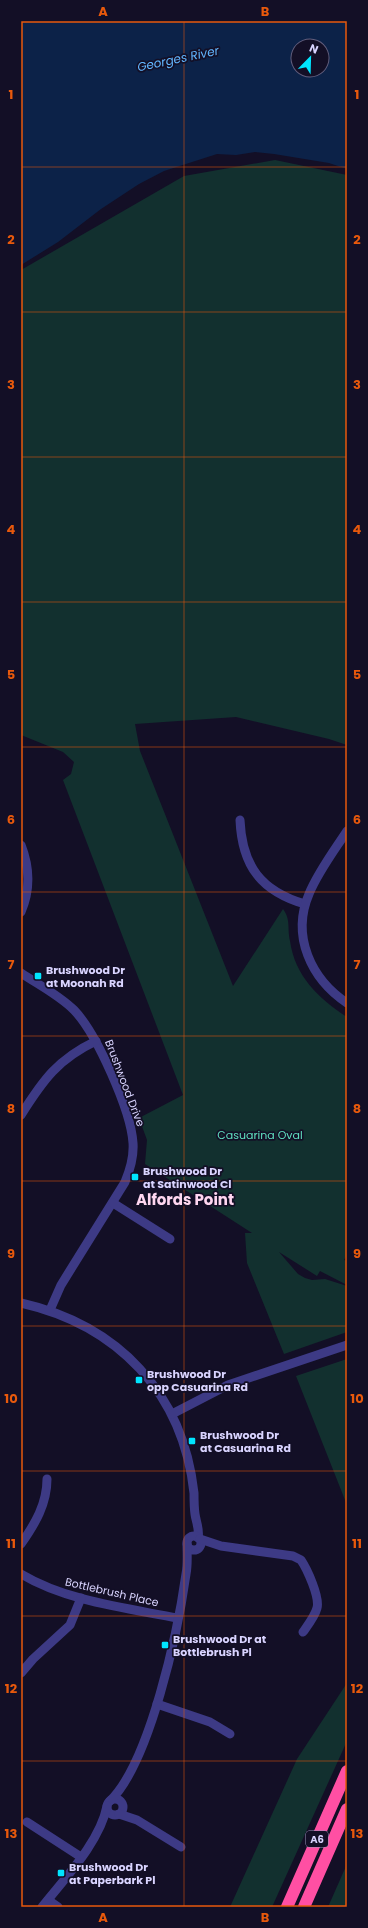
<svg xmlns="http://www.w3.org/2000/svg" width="368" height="1928" font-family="Poppins,sans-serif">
	<rect width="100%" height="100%" fill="#130f26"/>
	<!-- green -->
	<g fill="#12302f">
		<path d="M275 160 347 175V745L329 739 236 717 135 724 140 751 233 986 283 909C291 920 287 927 290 941 295 976 318 998 347 1017V1255L344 1260 347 1261V1285L320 1271 317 1276 279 1252 298 1274 305 1278 312 1280 325 1279 347 1286V1332L284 1354 247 1263 245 1233H252L145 1164 147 1140 139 1118 183 1095 63 780 71 774 74 762 63 752 21 735V270L184 176Z"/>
		<polygon points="347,1359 347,1505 296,1376"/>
		<polygon points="347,1683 347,1741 272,1907 230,1907 297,1759"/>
		<polygon points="347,1864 347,1907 328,1907"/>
	</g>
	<!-- water -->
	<path fill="#0c2248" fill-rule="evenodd" d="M21 21H347V169L329 163 274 154 255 152 236 155 217 154 164 171 139 184 101 209 58 242 21 265ZM298 46H322V70H298Z"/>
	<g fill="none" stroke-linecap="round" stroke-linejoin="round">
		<!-- minor -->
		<g stroke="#3d3a85" stroke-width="9">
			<path d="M240 820C242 866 261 891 305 904"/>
			<path d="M347 831C334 851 318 872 309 894 291 936 311 979 347 1003"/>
			<path d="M21 845C30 868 31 889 21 912"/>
			<path d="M21 973C39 985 59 995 74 1010 97 1034 131 1111 133 1143 134 1157 130 1170 125 1182L61 1285 50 1310"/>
			<path d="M21 1115C43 1080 58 1059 96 1041"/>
			<polyline points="113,1203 170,1239"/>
			<path d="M21 1303C118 1325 183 1393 194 1493 194 1500 194 1507 195 1514 196 1522 200 1530 198 1538"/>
			<polyline points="172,1414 228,1385 347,1345"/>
			<circle cx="194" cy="1543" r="7"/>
			<path d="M200 1539 221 1546 293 1556 301 1560C307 1569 320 1597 317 1608 315 1616 308 1625 303 1632"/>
			<path d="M21 1544C35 1524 47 1504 47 1479"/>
			<path d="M21 1574C66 1601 126 1608 177 1618"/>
			<polyline points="21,1673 33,1659 70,1625 81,1598"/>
			<polyline points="157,1704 210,1722 230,1734"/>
			<circle cx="115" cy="1807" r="8"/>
			<path d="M110 1801C150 1762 178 1631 186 1574 188 1564 187 1554 187 1544"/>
			<polyline points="119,1814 137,1820 181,1847"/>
			<polyline points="27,1822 81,1857"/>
			<polyline points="48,1900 58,1907"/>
			<path d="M42 1907C64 1879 100 1842 107 1806"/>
		</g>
		<!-- highway -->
		<g stroke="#ff4fa3" stroke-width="12">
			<polyline points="287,1907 347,1771"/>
			<polyline points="304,1907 347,1809"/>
		</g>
	</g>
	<!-- grid -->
	<path fill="none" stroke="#e8590c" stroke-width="1" stroke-opacity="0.55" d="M184 21V1907M21 167H347M21 312H347M21 457H347M21 602H347M21 747H347M21 892H347M21 1036H347M21 1181H347M21 1326H347M21 1471H347M21 1616H347M21 1761H347"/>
	<!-- markers -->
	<g fill="#00e5ff" stroke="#130f26" stroke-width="1.5">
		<rect x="34" y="972" width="8" height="8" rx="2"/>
		<rect x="131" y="1173" width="8" height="8" rx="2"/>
		<rect x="135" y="1376" width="8" height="8" rx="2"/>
		<rect x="188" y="1437" width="8" height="8" rx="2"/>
		<rect x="161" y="1641" width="8" height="8" rx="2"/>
		<rect x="57" y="1869" width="8" height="8" rx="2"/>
	</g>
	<g text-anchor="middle" stroke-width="3.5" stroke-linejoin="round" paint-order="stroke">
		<!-- shield labels -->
		<rect fill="#130f26" stroke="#9e99be" stroke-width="1" x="306" y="1831" width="22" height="16" rx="3"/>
		<g font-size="10" font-weight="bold" fill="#d9d4ff">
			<text x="317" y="1843">A6</text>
		</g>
		<!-- poi labels -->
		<g font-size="11" font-weight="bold" fill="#d9d4ff" stroke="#130f26" text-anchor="start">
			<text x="46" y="974">Brushwood Dr<tspan x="46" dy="13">at Moonah Rd</tspan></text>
			<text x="143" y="1175">Brushwood Dr<tspan x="143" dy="13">at Satinwood Cl</tspan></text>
			<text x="147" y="1378">Brushwood Dr<tspan x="147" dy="13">opp Casuarina Rd</tspan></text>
			<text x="200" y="1439">Brushwood Dr<tspan x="200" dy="13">at Casuarina Rd</tspan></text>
			<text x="173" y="1643">Brushwood Dr at<tspan x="173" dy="13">Bottlebrush Pl</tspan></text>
			<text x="69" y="1871">Brushwood Dr<tspan x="69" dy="13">at Paperbark Pl</tspan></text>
		</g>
		<!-- street labels -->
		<g font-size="11" fill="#d9d4ff" stroke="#130f26">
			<text transform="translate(125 1083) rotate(69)" y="4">Brushwood Drive</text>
			<text transform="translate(112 1592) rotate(13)" y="4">Bottlebrush Place</text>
		</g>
		<!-- park labels -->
		<g font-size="11" fill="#5fe0c0" stroke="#130f26">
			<text x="260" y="1139">Casuarina Oval</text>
		</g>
		<!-- water labels -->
		<g font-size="12" font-style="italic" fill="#62b6ff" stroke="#130f26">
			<text transform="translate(178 59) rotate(-12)" y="4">Georges River</text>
		</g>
		<!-- district labels -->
		<g font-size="15" font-weight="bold" fill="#ffd6f0" stroke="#130f26">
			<text x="185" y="1205">Alfords Point</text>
		</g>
	</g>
	<!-- border -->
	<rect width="368" height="1928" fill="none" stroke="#130f26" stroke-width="44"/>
	<!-- north arrow -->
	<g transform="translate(310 58) rotate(23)"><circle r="19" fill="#130f26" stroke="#625e7d"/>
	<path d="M0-3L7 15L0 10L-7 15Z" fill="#00e5ff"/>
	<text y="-6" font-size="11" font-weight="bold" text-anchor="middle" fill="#d9d4ff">N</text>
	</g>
	<rect x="22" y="22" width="324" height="1884" fill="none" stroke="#e8590c" stroke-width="1.5"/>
	<g font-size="13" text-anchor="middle" font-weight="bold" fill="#e8590c">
		<text x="103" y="16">A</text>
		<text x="265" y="16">B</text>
		<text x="11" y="99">1</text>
		<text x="357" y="99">1</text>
		<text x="11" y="244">2</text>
		<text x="357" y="244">2</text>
		<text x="11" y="389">3</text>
		<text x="357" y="389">3</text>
		<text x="11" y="534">4</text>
		<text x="357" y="534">4</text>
		<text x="11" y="679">5</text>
		<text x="357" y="679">5</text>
		<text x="11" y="824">6</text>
		<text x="357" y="824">6</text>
		<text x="11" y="969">7</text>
		<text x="357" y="969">7</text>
		<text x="11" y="1113">8</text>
		<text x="357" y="1113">8</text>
		<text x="11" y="1258">9</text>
		<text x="357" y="1258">9</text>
		<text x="11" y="1403">10</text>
		<text x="357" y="1403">10</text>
		<text x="11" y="1548">11</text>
		<text x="357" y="1548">11</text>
		<text x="11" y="1693">12</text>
		<text x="357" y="1693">12</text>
		<text x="11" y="1838">13</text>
		<text x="357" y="1838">13</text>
		<text x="103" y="1922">A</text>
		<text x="265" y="1922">B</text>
	</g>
</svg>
